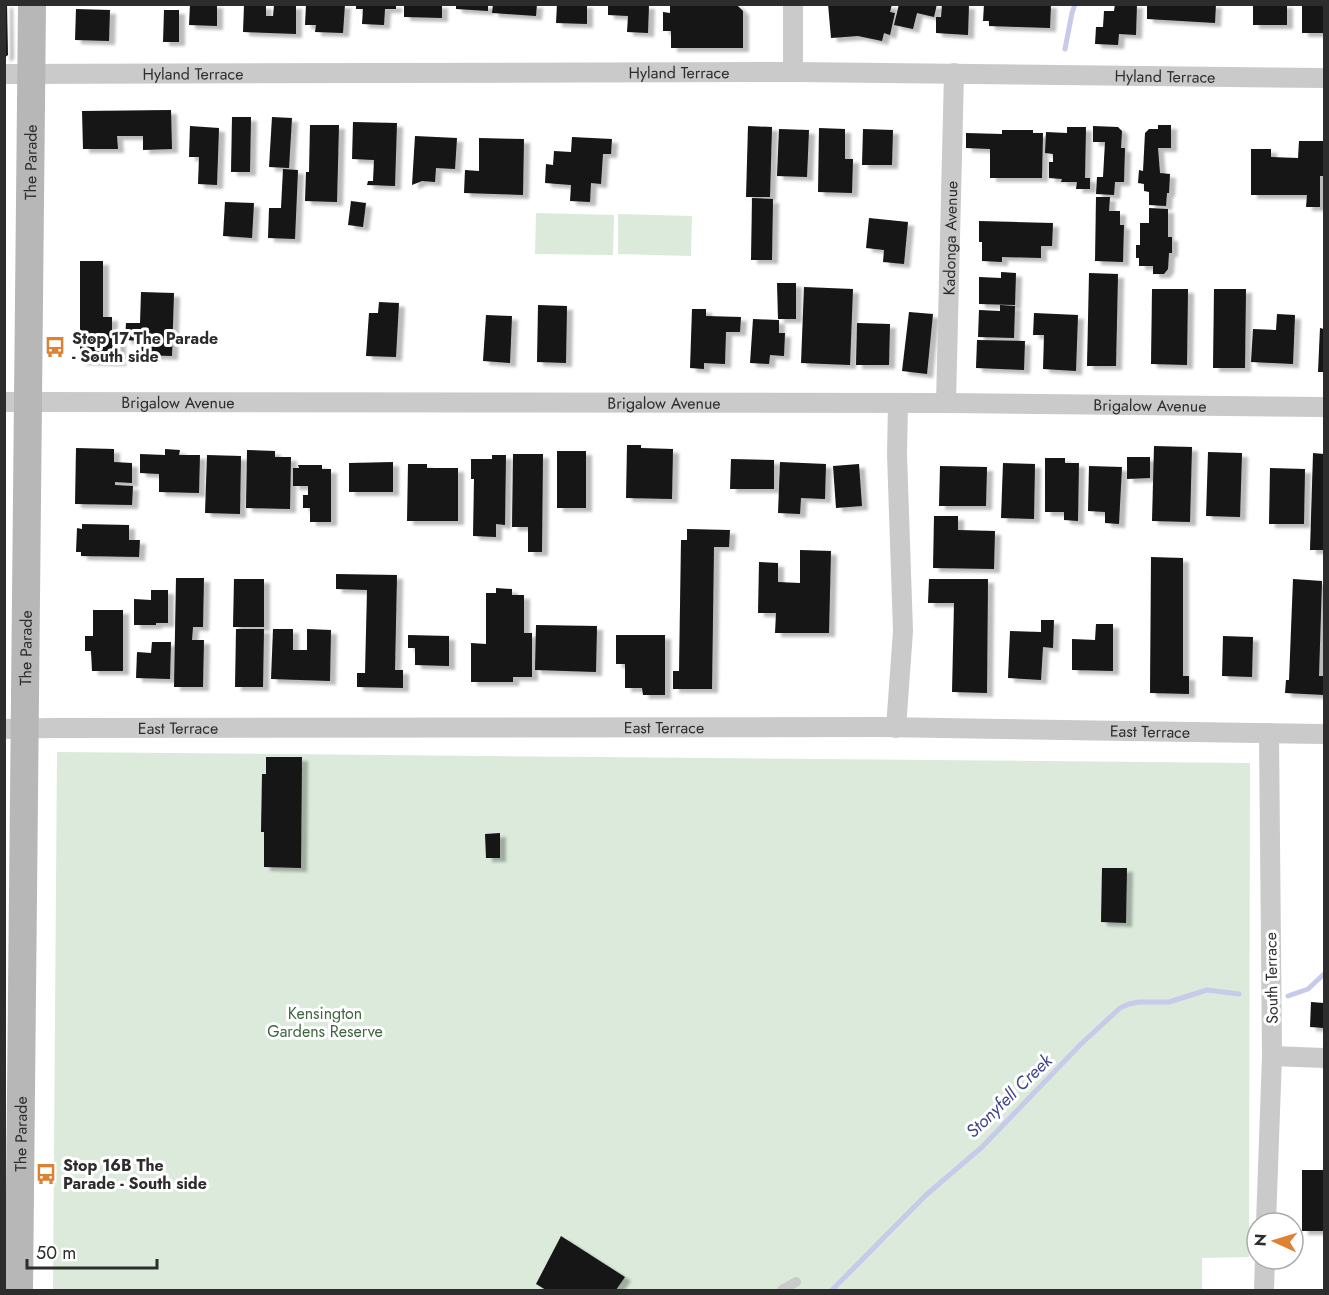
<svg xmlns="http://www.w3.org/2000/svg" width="1329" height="1295" font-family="Jost,sans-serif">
	<defs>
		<filter id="shadow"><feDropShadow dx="6" dy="4" stdDeviation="1.5" flood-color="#0004"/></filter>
	</defs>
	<rect width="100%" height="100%" fill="#fff"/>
	<!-- green -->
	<g fill="#dbeadb">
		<polygon points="536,213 614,215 613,255 535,254"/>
		<polygon points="618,214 692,216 691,256 618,254"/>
		<polygon points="57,752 1250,763 1249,1257 1202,1258 1202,1290 53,1290"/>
	</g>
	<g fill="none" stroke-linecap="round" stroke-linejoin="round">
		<!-- stream -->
		<g stroke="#c7caea" stroke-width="5">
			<polyline points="1065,49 1072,13 1075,4"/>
			<polyline points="1288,996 1308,989 1324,974"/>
			<polyline points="832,1290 926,1195 982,1147 1081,1044 1120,1008 1129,1004 1139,1002 1169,1002 1207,990 1239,994"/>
		</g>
	</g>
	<!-- building -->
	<g fill="#141414" filter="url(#shadow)">
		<polygon points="4,4 7,4 8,55 4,58"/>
		<polygon points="190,4 217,4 217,26 189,25"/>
		<polygon points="306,4 345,4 343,33 315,32 316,25 305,25"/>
		<polygon points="356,4 396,4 396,9 385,9 384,25 362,24 363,9 356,9"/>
		<polygon points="404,4 442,4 442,18 404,17"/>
		<polygon points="456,4 488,4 488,11 456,9"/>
		<polygon points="493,4 537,4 536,16 492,13"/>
		<polygon points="557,4 587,4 587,24 556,23"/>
		<polygon points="670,4 736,4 743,11 743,48 671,48 671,31 663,31 663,12 670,13"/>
		<polygon points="828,4 892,4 890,12 895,13 890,35 884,33 882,41 858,36 831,38"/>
		<polygon points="899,4 937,4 934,17 917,13 913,29 894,25"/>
		<polygon points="942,4 969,5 968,35 936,33 936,17 941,17"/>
		<polygon points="984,4 1051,4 1050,28 989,26 989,21 983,21"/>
		<polygon points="1115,4 1137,4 1136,35 1119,34 1118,45 1095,44 1096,27 1103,27 1104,11 1114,11"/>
		<polygon points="1147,4 1216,4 1215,23 1147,19"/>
		<rect x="1253" y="4" width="34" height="21"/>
		<rect x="1302" y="4" width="22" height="29"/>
		<polygon points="244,5 266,5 266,16 273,16 274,5 296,5 296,34 243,32"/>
		<polygon points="608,5 649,5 648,33 627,32 628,16 608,15"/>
		<polygon points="76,9 110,10 109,41 75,40"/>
		<polygon points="164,10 179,10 179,42 163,42"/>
		<polygon points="171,110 172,149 143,150 143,136 117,136 118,149 83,149 82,111"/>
		<polygon points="232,117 251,117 250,172 231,172"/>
		<polygon points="272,117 292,118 289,168 269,167"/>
		<polygon points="353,122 397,123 395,186 367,185 368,181 373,181 374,160 352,159"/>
		<polygon points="310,125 339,125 337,202 305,201 306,172 309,172"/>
		<polygon points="1158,125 1171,125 1171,148 1158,148 1160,173 1170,174 1169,193 1167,193 1166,206 1149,205 1149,192 1144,191 1144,184 1138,183 1139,170 1143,171 1145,133 1149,129 1158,129"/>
		<polygon points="190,126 219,128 217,185 198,184 199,157 189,157"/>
		<polygon points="748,126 772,127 770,197 746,197"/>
		<polygon points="1093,126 1118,127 1122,131 1121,148 1125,148 1124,182 1115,182 1114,195 1096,194 1097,177 1103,177 1105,142 1093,142"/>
		<polygon points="1067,127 1086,127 1085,178 1090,178 1090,189 1076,189 1077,182 1061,182 1062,179 1049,178 1049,162 1053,162 1053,154 1045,153 1046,132 1067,133"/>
		<polygon points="819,128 845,129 845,159 853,159 852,193 818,192"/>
		<polygon points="779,129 809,130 807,177 777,176"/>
		<polygon points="863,129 893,130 892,165 862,165"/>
		<polygon points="1002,130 1033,130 1033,133 1043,133 1042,178 990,178 990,149 966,148 966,133 1002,134"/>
		<polygon points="415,136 457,138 455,169 436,168 435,182 422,181 412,185"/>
		<polygon points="572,137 612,139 611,154 603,154 601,184 591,183 590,202 570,201 571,185 545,183 546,164 553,165 554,151 571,152"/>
		<polygon points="479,138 524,139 523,195 464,193 465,170 479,171"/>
		<polygon points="1299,141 1324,141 1324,176 1320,176 1320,207 1306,207 1307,195 1251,195 1251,149 1271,149 1271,157 1298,158"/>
		<polygon points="283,169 298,170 295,239 268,238 269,208 281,208"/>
		<polygon points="1096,197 1110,197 1109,211 1120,211 1120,225 1124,225 1123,262 1095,261"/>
		<polygon points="752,198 773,199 772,260 751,260"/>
		<polygon points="351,201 366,203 363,227 348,225"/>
		<polygon points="225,202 254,203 252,238 223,236"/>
		<polygon points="1149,208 1168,209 1168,237 1172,237 1172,253 1169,253 1168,269 1164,274 1153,274 1153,266 1139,266 1139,258 1136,258 1136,245 1140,245 1140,223 1149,223"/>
		<polygon points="869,218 908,222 904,264 883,262 884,250 866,248"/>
		<polygon points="979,221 1053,223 1052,246 1041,246 1041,258 1002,257 1002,262 982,261 982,242 979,242"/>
		<polygon points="80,261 103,261 103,317 112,317 112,336 120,336 120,362 80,361"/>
		<polygon points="1001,272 1016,273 1015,305 979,304 979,277 1001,278"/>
		<polygon points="1089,273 1118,274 1116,366 1087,366"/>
		<polygon points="777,283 796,283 796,319 778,319"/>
		<polygon points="804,287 853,289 850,365 801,363"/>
		<polygon points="1152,289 1188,289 1187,365 1151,364"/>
		<polygon points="1214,289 1246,289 1245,368 1213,368"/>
		<polygon points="141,292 174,293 172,356 141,355 142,341 125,340 126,323 140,323"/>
		<polygon points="379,302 399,303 396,357 366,356 369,313 378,313"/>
		<polygon points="538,305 567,306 566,363 537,362"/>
		<polygon points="1000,305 1015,306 1014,338 978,337 979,310 1000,311"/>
		<polygon points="692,309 706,309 706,316 741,317 740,332 726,332 725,364 704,363 704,369 690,368"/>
		<polygon points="909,312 933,314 927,374 902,371"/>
		<polygon points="1034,313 1078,315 1076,371 1043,369 1044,335 1033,335"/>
		<polygon points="1277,314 1295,315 1293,364 1251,362 1253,329 1276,330"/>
		<polygon points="486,315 512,316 510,363 483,361"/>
		<polygon points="753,319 779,320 779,333 785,333 784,356 770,355 769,364 750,363"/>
		<polygon points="857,323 890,324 889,365 856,365"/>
		<polygon points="1320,328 1324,329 1324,372 1318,372"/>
		<polygon points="977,340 1025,341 1024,370 976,368"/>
		<polygon points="627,445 641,445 641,448 673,449 672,499 626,498"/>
		<polygon points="1154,446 1192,447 1190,522 1152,521"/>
		<polygon points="76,448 114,449 114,462 132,463 132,483 115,482 115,485 133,486 132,505 75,504"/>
		<polygon points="165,449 180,450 179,455 200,455 199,493 159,492 159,474 140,473 140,454 165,455"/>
		<polygon points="247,450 275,451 275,457 291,457 290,509 246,508"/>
		<rect x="557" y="451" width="29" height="57"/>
		<polygon points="1208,452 1242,453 1240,517 1206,516"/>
		<polygon points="1313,453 1324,454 1324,550 1310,550"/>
		<polygon points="513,454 543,454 542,552 528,552 528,527 512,527"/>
		<polygon points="207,455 241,456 240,514 205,513"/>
		<polygon points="492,455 506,455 505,525 496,524 496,537 473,536 474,479 471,479 471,459 492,459"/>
		<polygon points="1127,457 1150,457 1150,478 1127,479"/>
		<polygon points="1045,458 1065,458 1065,463 1079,463 1078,521 1064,520 1064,512 1045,512"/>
		<polygon points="731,459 774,460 774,489 730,489"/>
		<polygon points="393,462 393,492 349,492 349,463"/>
		<polygon points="780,462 826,464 825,499 801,498 800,514 778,513"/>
		<polygon points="1003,463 1035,464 1034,519 1001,518"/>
		<polygon points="408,464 427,464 427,468 458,468 458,521 407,521"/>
		<polygon points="859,464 862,506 836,508 833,466"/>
		<polygon points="298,465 322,465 322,469 331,469 331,522 310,522 310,508 303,508 303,495 308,495 308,486 293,486 293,468 299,468"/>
		<polygon points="940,466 987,467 986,506 939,506"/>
		<polygon points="1089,466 1122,467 1119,524 1105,523 1105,512 1088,511"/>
		<polygon points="1270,468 1305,469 1304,524 1269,524"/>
		<polygon points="934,516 958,516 958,530 995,531 994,569 933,568"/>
		<polygon points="82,524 129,525 129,540 140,540 139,557 81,556 81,552 76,552 77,528 82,529"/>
		<polygon points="687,529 730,530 729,547 714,547 712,689 673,689 673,671 679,671 681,540 687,540"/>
		<polygon points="800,550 831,551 829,633 775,633 776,613 758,613 759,562 778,563 778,582 800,583"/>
		<polygon points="1151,557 1183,558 1183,676 1189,676 1189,694 1150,693"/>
		<polygon points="336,574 397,575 395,670 403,670 403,688 357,687 357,673 365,673 367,590 336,589"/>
		<polygon points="176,578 204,578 203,627 193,627 192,640 204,640 203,687 174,687"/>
		<polygon points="234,579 264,579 264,627 233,627"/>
		<polygon points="929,579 988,579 987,693 952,692 954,603 928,603"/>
		<polygon points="1293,579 1322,581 1319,676 1324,676 1324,695 1285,693 1286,680 1289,680"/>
		<polygon points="496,588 512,589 512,595 524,595 524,633 532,633 532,677 513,677 513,682 471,682 471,643 486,644 486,593 496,593"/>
		<polygon points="151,590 168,590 168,623 156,623 156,625 134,625 134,599 151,600"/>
		<polygon points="93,610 123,610 123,671 92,671 91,651 85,651 85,636 93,636"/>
		<polygon points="1041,620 1054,620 1053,648 1043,647 1041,680 1008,678 1010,631 1041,632"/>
		<polygon points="1096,624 1113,624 1113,671 1072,670 1072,639 1095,640"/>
		<polygon points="536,625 597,626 596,672 535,670"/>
		<polygon points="236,629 264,629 263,687 235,687"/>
		<polygon points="273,629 293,629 293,650 307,650 307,629 331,630 330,681 271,679"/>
		<polygon points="408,635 449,636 449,666 415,665 415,648 408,648"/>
		<polygon points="616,635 665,635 665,695 643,695 642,688 625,688 625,664 616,664"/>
		<polygon points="1223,636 1253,637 1252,677 1222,676"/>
		<polygon points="152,642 171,642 170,679 136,678 137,652 151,653"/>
		<polygon points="266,757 302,757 301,868 264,867 264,832 261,832 262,774 266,774"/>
		<polygon points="500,833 500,858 486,858 485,834"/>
		<polygon points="1102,868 1127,868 1126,923 1101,922"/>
		<polygon points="1311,1002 1324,1003 1324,1028 1310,1027"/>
		<rect x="1302" y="1170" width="22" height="61"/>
		<polygon points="561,1236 625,1277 616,1290 546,1290 536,1284"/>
	</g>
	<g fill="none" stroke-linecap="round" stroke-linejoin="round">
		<!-- lane -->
		<polyline stroke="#cacaca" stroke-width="10" points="782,1290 796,1282"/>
		<!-- street -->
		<g stroke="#cacaca" stroke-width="20">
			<polyline points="793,72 793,4"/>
			<path id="s1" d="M4 74 793 72 1324 78"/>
			<path id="s2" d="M4 402 946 403 1324 407"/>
			<path id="s3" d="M946 403 954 73"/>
			<polyline points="896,728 903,631 897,454 898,404"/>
			<path id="s4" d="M4 729 54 728 881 727 1324 734"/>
			<polyline points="1272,1056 1324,1058"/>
			<polyline points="1266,1223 1272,1056 1269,733"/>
			<polyline points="1264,1290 1265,1259"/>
		</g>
		<!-- secondary -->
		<path stroke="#b7b7b7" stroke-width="28" id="s5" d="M19 1290 32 4"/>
	</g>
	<!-- icons -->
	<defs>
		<symbol id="bus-bare" viewBox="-9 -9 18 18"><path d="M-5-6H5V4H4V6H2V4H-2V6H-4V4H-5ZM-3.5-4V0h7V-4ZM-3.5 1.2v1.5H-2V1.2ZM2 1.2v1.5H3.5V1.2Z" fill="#df8133" stroke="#fff" stroke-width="2.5" paint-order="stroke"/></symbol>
	</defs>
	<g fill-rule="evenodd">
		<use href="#bus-bare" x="40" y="332" width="30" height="30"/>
		<use href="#bus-bare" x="31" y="1159" width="30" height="30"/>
	</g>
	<g text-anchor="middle" stroke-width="6" stroke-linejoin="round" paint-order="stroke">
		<!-- street labels -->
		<g font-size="16" fill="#2d2d2d" stroke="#fff">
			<text dy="6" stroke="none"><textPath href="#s1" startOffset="675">Hyland Terrace</textPath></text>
			<text dy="6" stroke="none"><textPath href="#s1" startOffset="189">Hyland Terrace</textPath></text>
			<text dy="6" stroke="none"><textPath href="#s1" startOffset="1161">Hyland Terrace</textPath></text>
			<text dy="6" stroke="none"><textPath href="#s5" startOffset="1128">The Parade</textPath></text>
			<text dy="6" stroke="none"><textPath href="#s3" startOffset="165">Kadonga Avenue</textPath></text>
			<text dy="6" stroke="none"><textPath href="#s2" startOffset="174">Brigalow Avenue</textPath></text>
			<text dy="6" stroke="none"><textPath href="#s2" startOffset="660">Brigalow Avenue</textPath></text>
			<text dy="6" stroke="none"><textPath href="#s2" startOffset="1146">Brigalow Avenue</textPath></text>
			<text dy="6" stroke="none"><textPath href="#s5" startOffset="642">The Parade</textPath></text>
			<text dy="6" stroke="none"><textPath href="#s4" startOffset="660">East Terrace</textPath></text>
			<text dy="6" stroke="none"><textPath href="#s4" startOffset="174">East Terrace</textPath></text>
			<text dy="6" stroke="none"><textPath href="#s4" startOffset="1146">East Terrace</textPath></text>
			<text transform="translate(1271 978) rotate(-91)" y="6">South Terrace</text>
			<text dy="6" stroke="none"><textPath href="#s5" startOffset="156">The Parade</textPath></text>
		</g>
		<!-- poi labels -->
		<g font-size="16" font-weight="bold" fill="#2d2d2d" stroke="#fff" text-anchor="start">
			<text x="72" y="344">Stop 17 The Parade<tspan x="72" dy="18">- South side</tspan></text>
			<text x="63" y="1171">Stop 16B The<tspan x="63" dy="18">Parade - South side</tspan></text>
		</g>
		<!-- park labels -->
		<g font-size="16" fill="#3c673e" stroke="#fff">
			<text x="325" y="1019">Kensington<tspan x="325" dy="18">Gardens Reserve</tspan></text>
		</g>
		<!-- water labels -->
		<g font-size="18" font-style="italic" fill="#3e458c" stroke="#fff">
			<text transform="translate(1009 1096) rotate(-44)" y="6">Stonyfell Creek</text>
		</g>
	</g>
	<!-- border -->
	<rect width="1329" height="1295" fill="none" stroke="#2d2d2d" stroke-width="12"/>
	<!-- north arrow -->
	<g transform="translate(1275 1241) rotate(274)"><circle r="28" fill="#ffffff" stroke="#ababab" stroke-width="1.5"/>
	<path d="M0-4.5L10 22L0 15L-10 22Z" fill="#df8133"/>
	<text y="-9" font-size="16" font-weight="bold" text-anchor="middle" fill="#2d2d2d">N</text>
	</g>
	<!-- scale -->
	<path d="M27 1259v9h130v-9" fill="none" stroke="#2d2d2d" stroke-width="3"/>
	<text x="36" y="1259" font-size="18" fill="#2d2d2d" stroke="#ffffff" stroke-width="4.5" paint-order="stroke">50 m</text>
</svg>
